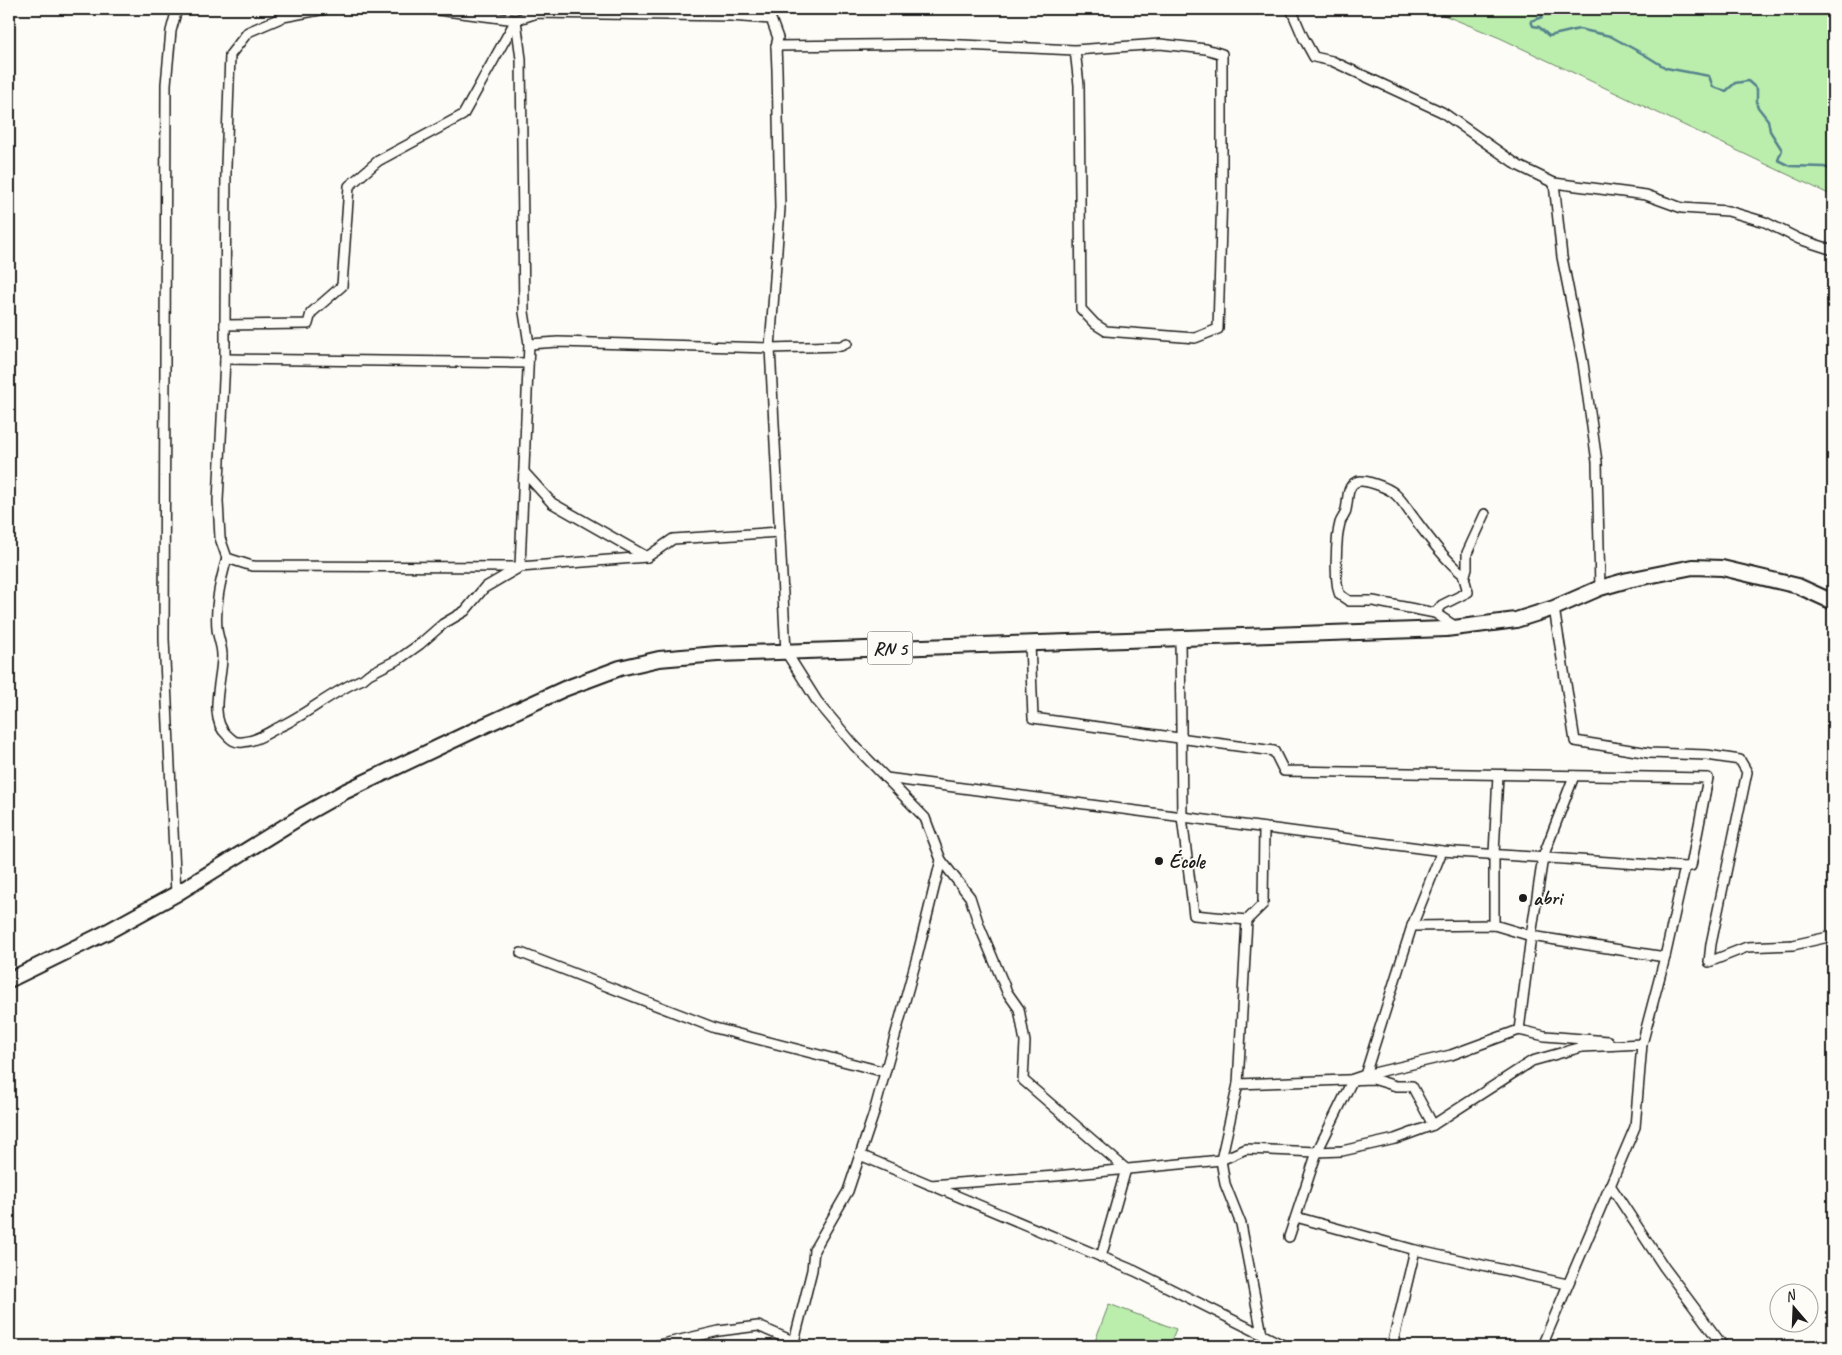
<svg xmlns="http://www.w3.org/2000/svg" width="1842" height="1355" font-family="Caveat,sans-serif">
	<rect width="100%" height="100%" fill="#fdfcf7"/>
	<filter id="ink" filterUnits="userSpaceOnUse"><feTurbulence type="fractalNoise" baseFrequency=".02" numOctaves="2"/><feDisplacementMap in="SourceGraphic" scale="10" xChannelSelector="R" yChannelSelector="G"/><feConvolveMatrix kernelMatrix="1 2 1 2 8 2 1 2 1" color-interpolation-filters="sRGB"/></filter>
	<g filter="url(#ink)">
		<!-- green -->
		<g fill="#bbedad" stroke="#6c8464">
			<polygon points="1429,9 1833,9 1833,196 1500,38"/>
			<polygon points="1109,1304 1176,1329 1169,1346 1093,1346"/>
		</g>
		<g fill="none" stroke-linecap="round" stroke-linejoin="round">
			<!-- stream -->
			<polyline stroke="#54838c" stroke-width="2.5" points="1535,9 1542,13 1542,17 1531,21 1533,26 1539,27 1549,36 1579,29 1610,36 1645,55 1666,68 1709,76 1713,87 1726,91 1735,83 1748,81 1757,89 1757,106 1768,120 1770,131 1782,150 1778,160 1790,166 1824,167 1833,170"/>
			<defs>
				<g id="street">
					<polyline points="430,9 516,20 537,13 730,16 771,19 778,38 776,46 777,70 780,208 770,348 786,652 817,701 854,745 925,818 941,860 917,957 873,1116 848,1191 814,1250 812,1270 793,1346"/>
					<polyline points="1291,9 1303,37 1314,57 1332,61 1442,112 1519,166 1554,183 1646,195 1682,208 1728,211 1765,222 1799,239 1833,250"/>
					<polyline points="516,20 463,115 378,161 349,186 342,286 311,313 308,324 225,325 225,359 218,501 220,538 227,558 252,566 520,567"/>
					<polyline points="516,20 521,59 524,312 529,344 520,567 647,557 673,539 780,532"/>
					<polyline points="776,46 940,44 1075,50 1079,85 1081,309 1095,324 1106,331 1195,338 1218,329 1222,191 1222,54 1206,49 1160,44 1075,50"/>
					<polyline points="1554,183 1562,257 1583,363 1597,462 1600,588"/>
					<polyline points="225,325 226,166 230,55 248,32 283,17 325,9"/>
					<polyline points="529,344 558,342 770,348 841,346 847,343"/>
					<polyline points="225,359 528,363"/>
					<polyline points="524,472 552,503 647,557"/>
					<path d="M227 558C220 582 215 604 217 629 218 638 222 646 222 655 223 677 207 718 227 735 232 740 235 743 243 742 257 741 269 732 281 726 309 713 334 690 363 679L369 674 399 659 420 644 443 624 465 611 484 588 520 567"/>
					<polyline points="1554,608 1575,741 1649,753 1707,755 1740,760 1747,772 1711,944 1709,962 1747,947 1793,945 1833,936"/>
					<path d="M1435 613 1373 601H1349L1340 595C1334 583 1336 537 1340 523 1341 519 1344 517 1345 513 1349 504 1345 487 1356 482 1363 478 1389 488 1395 494 1402 500 1408 510 1414 518 1429 538 1445 560 1465 576"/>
					<polyline points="1456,627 1435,613 1442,605 1468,592 1464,578 1467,568 1467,553 1485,514"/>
					<polyline points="1180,638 1182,817 1194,915 1247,920"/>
					<polyline points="1030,644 1033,718 1274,751 1284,771 1708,778 1691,866 1685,867 1665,957 1642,1044 1635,1127 1542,1346"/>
					<polyline points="886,778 1442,851 1685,867"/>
					<polyline points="941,860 970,897 979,925 1007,992 1019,1009 1025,1042 1023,1080 1126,1169 1101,1257"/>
					<polyline points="176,894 164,639 166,84 171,31 177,9"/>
					<polyline points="1494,925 1494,854 1498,775"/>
					<polyline points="1412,926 1494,925 1531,936 1665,957"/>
					<polyline points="521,953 715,1028 885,1072"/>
					<polyline points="1519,1030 1531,936 1543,857 1574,776"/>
					<polyline points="1365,1075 1451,1055 1519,1030 1545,1036 1608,1041"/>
					<polyline points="1238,1084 1373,1079 1396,1086 1412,1086 1433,1125"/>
					<polyline points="860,1155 1135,1271 1285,1346"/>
					<polyline points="930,1185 1056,1176 1221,1160 1246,1149 1317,1152 1342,1151 1395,1139 1433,1125 1532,1061 1582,1047 1642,1044"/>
					<polyline points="1610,1185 1664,1267 1723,1346"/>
					<polyline points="1296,1217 1415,1250 1567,1284"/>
					<polyline points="1289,1237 1317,1152 1353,1079 1365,1075 1412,926 1442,851"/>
					<polyline points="1262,1334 1241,1224 1225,1184 1221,1160 1238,1084 1247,920 1263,904 1264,828"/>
					<polyline points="654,1346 719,1331 758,1326 795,1342"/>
					<polyline points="1392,1346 1415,1250"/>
				</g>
				<polyline id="primary" points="9,980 105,933 176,894 305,814 346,791 477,729 564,689 620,668 659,659 717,654 1446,629 1516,620 1554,608 1600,588 1628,580 1693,567 1722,568 1798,586 1833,602"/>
			</defs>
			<!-- street casing -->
			<use href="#street" stroke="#1c1c1c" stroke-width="12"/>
			<!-- primary casing -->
			<use href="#primary" stroke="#1c1c1c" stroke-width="18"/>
			<!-- street -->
			<use href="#street" stroke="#fdfcf7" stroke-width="9"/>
			<!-- primary -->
			<use href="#primary" stroke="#fdfcf7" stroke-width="14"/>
		</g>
	</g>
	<!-- markers -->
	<g fill="#1c1c1c" stroke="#fdfcf7" stroke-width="2">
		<circle cx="1159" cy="861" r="5"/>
		<circle cx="1523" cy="898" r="5"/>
	</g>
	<g text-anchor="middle" stroke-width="4" stroke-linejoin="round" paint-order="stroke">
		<!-- shield labels -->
		<rect fill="#fdfcf7" stroke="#605f5e" stroke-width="1" x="867.5" y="631.5" width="45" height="33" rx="4"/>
		<g font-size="19" font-weight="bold" fill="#1c1c1c">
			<text x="890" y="655">RN 5</text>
		</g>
		<!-- poi labels -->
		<g font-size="20" font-weight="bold" fill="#1c1c1c" stroke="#fdfcf7" text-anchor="start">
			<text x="1169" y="868">École</text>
			<text x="1533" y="905">abri</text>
		</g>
	</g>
	<!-- margin -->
	<rect width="1842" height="1355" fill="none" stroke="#fdfcf7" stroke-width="30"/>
	<rect x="15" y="15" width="1812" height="1325" fill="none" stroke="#1c1c1c" stroke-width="2" filter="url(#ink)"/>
	<!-- north arrow -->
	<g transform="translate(1794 1308) rotate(341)"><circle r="24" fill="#fdfcf7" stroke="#a3a29f"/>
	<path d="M0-4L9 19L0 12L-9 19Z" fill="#1c1c1c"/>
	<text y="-8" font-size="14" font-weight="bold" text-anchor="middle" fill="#1c1c1c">N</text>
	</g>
</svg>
